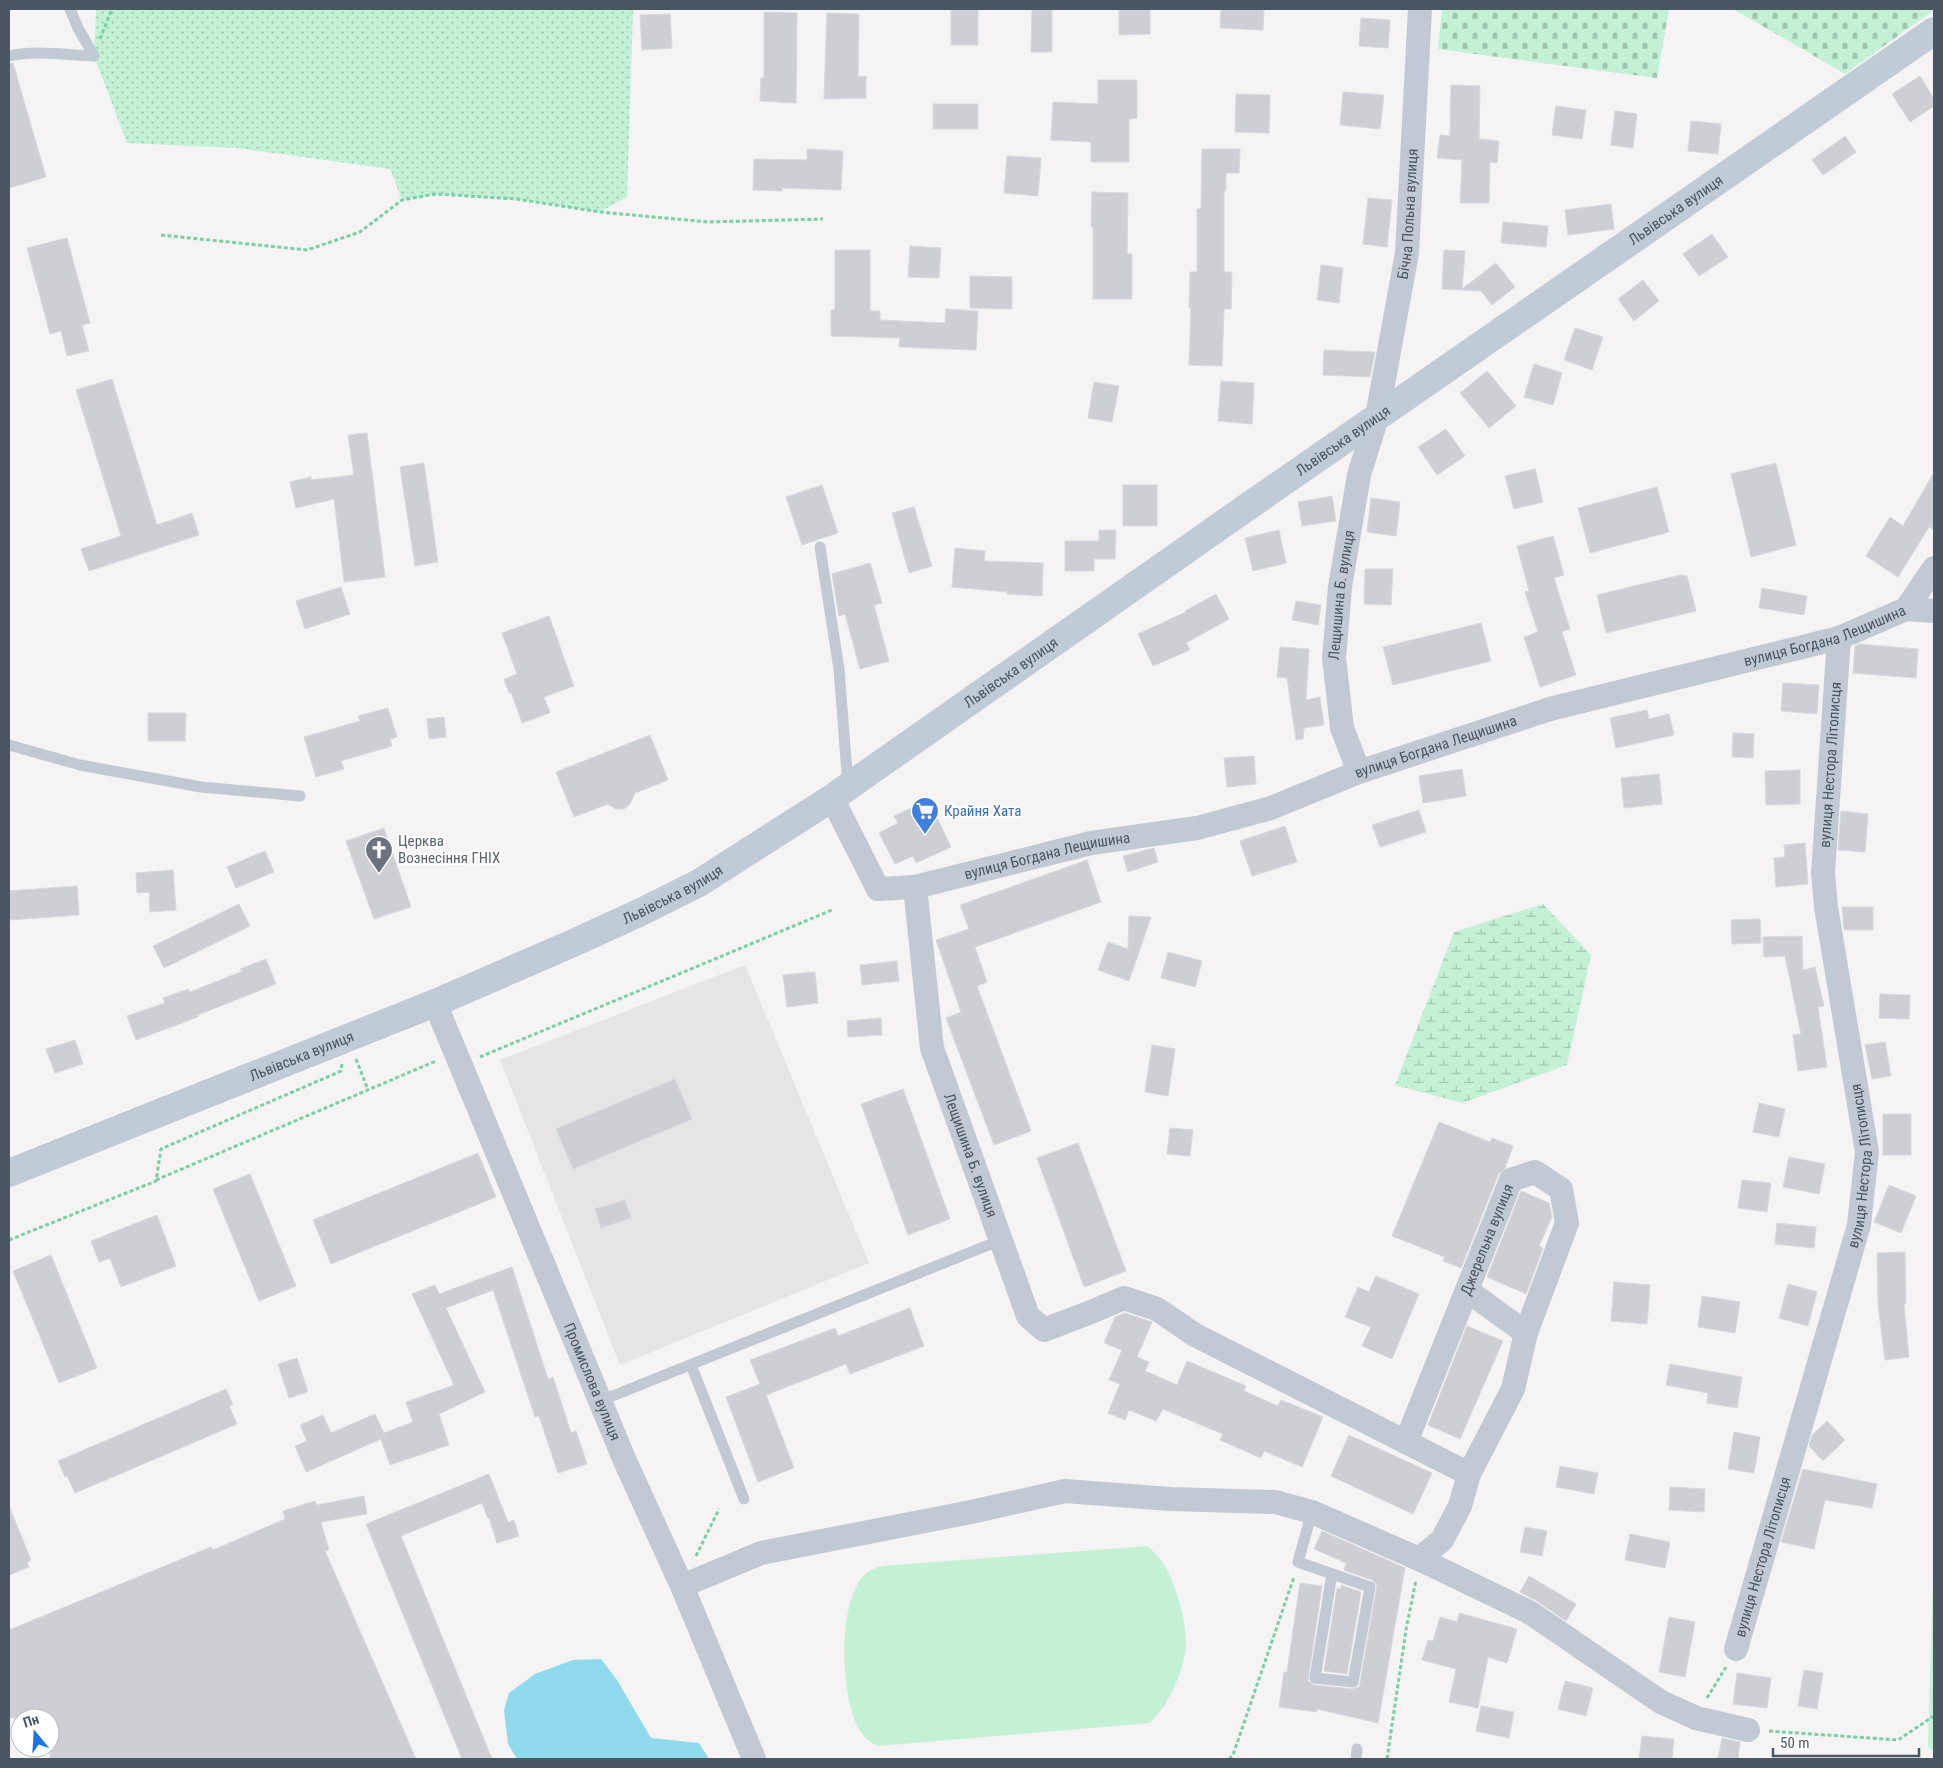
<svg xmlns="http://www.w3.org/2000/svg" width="1943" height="1768" font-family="'Roboto Condensed',sans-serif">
	<defs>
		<pattern id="wetland-marsh" width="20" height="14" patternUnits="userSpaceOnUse" patternTransform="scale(1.25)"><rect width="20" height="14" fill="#c3f1d5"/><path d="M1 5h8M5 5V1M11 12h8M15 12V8" fill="none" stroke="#a0c6b0"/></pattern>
		<pattern id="cemetery-stones" width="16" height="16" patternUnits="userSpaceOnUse" patternTransform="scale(1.25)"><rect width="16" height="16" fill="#c3f1d5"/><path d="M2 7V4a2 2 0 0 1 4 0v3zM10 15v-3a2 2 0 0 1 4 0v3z" fill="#a0c6b0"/></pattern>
		<pattern id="garden-dots" width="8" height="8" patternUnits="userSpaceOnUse" patternTransform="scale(1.25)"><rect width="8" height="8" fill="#c3f1d5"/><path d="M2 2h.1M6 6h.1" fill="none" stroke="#a0c6b0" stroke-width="1.8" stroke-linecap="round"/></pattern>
	</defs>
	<rect width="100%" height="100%" fill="#f5f3f3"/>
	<!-- education -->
	<polygon fill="#e6e4e5" points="745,965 869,1263 620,1365 500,1060"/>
	<!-- wetland -->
	<polygon fill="url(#wetland-marsh)" points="1543,904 1591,955 1567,1065 1462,1103 1395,1085 1454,932"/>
	<!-- cemetery -->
	<g fill="url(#cemetery-stones)">
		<polygon points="1442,9 1669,9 1657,78 1438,49"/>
		<polygon points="1733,9 1934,9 1934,10 1845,74"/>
	</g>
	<!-- garden -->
	<polygon fill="url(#garden-dots)" points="96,9 633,9 627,197 600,212 516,199 436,194 402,200 390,169 237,148 127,143 94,56"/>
	<!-- pitch -->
	<g fill="#c3f1d5">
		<polygon points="1934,1538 1934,1752 1928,1747"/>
		<path d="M1148 1546C1152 1551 1157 1555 1161 1560 1174 1578 1186 1619 1186 1641 1186 1667 1169 1705 1150 1723L878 1746C870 1742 863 1737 859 1729 840 1696 837 1602 865 1574 869 1570 876 1568 882 1566Z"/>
	</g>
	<!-- water -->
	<polygon fill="#90daee" points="601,1659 617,1680 651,1738 699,1743 709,1759 517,1759 508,1744 504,1710 509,1693 535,1674 573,1660"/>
	<!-- building -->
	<g fill="#cdcfd5" stroke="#d7d9de">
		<rect x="951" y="9" width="27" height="36"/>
		<polygon points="1032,9 1052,9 1052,52 1031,52"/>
		<polygon points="1119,9 1150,9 1150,34 1119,35"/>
		<polygon points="1221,9 1264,9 1263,30 1220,28"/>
		<polygon points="764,12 797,13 796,103 760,101 761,78 764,78"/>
		<polygon points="827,13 859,14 858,77 866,76 866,98 824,99"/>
		<polygon points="670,14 672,48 642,50 640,15"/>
		<polygon points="1361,18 1390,20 1388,48 1359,46"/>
		<polygon points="13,63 46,177 9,188 9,64"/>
		<polygon points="1920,76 1934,99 1934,106 1910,122 1892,94"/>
		<polygon points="1098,80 1137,80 1137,118 1129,119 1129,162 1091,162 1091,142 1051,140 1053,102 1098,104"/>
		<polygon points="1451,85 1480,86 1479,139 1499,141 1497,163 1490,162 1489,203 1460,203 1462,160 1437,158 1440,135 1450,136"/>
		<polygon points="1343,92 1384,95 1380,129 1340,125"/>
		<polygon points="1236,94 1270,95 1269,133 1235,132"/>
		<rect x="933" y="104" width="45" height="25"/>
		<polygon points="1556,106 1586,110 1582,139 1552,135"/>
		<polygon points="1615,111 1637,114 1633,148 1611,145"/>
		<polygon points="1691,121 1721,124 1718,154 1688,151"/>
		<polygon points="1845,136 1856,152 1823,175 1812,160"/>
		<polygon points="807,149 843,151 841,190 782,188 782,191 753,190 754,159 807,160"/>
		<polygon points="1202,149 1240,149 1239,173 1226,173 1226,191 1224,191 1224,272 1232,272 1231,309 1224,309 1222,366 1189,365 1191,308 1189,308 1190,272 1197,272 1197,209 1201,209"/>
		<polygon points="1007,156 1041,158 1038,196 1004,193"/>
		<polygon points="1092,192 1128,193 1127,254 1132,254 1132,299 1093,299 1093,227 1091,227"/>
		<polygon points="1368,198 1392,200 1387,247 1363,244"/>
		<polygon points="1611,204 1614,229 1568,235 1565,210"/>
		<polygon points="1503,222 1548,226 1546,247 1501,243"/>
		<polygon points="1712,234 1728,257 1699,276 1683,254"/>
		<polygon points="67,238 90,323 82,325 89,351 67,356 61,331 50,334 27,248"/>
		<polygon points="910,246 941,248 939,278 908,277"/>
		<polygon points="835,250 870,250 870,311 880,311 880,320 945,323 946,309 978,311 976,350 899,347 900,338 831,336 831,310 835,310"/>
		<polygon points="1444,250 1465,251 1462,289 1496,263 1515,287 1492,305 1481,291 1442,289"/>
		<polygon points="1321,265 1343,268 1339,303 1317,300"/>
		<polygon points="970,276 1012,277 1012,309 970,308"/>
		<polygon points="1643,280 1659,301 1634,321 1618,299"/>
		<polygon points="1575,328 1603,337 1592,370 1564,360"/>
		<polygon points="1324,350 1375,352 1370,377 1323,375"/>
		<polygon points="1534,364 1562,373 1553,405 1524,397"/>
		<polygon points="1487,371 1516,406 1489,428 1460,393"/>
		<polygon points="112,379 157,525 192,513 199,535 89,571 81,549 121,536 76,390"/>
		<polygon points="1221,381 1254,383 1252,424 1218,421"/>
		<polygon points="1094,382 1119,386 1112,422 1088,418"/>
		<polygon points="1446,429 1465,456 1437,475 1418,447"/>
		<polygon points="367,433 385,577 344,582 334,499 296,508 290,482 311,477 311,480 354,475 348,435"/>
		<polygon points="424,463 438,562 415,566 400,467"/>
		<polygon points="1776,463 1796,545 1751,557 1731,474"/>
		<polygon points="1535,469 1543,502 1514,509 1505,476"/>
		<polygon points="1934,472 1934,530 1929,527 1898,577 1866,556 1890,517 1903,526"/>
		<polygon points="822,485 838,533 802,545 786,497"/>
		<rect x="1123" y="485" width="34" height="41"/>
		<polygon points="1657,487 1669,532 1590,553 1578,508"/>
		<polygon points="1332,496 1336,521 1302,526 1298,502"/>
		<polygon points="1371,498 1400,502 1396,536 1367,532"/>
		<polygon points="914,507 932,566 909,573 892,513"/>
		<polygon points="1099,530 1116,530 1115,559 1094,559 1094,571 1065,571 1065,541 1099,541"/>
		<polygon points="1279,530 1286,563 1253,571 1245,538"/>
		<polygon points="1553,536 1564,575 1554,578 1570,629 1562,632 1576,675 1540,687 1524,637 1538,632 1525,592 1529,591 1517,546"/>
		<polygon points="955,548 985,551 984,561 1043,563 1042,596 1007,594 1007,592 952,587"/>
		<polygon points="870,563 882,603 874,605 889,661 860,669 845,614 839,616 832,574"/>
		<polygon points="1365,569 1393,569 1391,605 1364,604"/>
		<polygon points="1680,575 1687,576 1696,611 1606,633 1597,595"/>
		<polygon points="341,587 350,614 305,629 296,601"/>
		<polygon points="1762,588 1807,596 1804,615 1759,608"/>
		<polygon points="1216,594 1229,619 1186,643 1190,650 1153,666 1138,634 1186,612 1185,611"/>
		<polygon points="1296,601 1321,605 1318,625 1292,620"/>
		<polygon points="549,616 574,686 544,697 550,713 522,723 511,692 509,693 504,679 517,674 502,633"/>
		<polygon points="1481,623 1491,661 1393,685 1383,647"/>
		<polygon points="1859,644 1918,649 1916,678 1853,673 1855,646"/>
		<polygon points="1280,647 1309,649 1306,700 1320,697 1324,725 1304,728 1303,739 1296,740 1287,678 1277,677"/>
		<polygon points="1783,683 1819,685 1817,714 1781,711"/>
		<polygon points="388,708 397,737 390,739 392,746 341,761 344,769 316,777 304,737 360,721 358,716"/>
		<polygon points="1647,710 1649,719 1669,714 1674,735 1616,748 1610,718"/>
		<polygon points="148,713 186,713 185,741 148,741"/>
		<polygon points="444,717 446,737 429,739 427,719"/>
		<polygon points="1733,733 1754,734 1753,758 1732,757"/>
		<polygon points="650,735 668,780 635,793 630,804 624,809 615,809 608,804 574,817 556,772"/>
		<polygon points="1254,756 1256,784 1227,787 1224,758"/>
		<polygon points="1462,769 1466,796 1423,803 1419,776"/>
		<polygon points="1800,770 1800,804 1766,805 1765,771"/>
		<polygon points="1659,774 1662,804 1624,808 1621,778"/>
		<polygon points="929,800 951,847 916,863 913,856 895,864 879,833 898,823 894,816"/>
		<polygon points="1419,810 1426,832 1380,847 1372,825"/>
		<polygon points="1841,811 1868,814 1865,852 1838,850"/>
		<polygon points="1285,826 1297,862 1252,876 1240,841"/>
		<polygon points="384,828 411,907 374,919 346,841"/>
		<polygon points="1805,843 1808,884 1776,887 1774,858 1785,857 1784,845"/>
		<polygon points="1154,848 1158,862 1128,872 1123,856"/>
		<polygon points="265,851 274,872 236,888 227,867"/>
		<polygon points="1087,860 1101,902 975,947 987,982 977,986 1031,1131 994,1145 946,1018 961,1012 936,940 969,929 960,905"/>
		<polygon points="173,870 176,910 150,912 149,892 137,893 136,873"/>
		<polygon points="77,886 79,915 9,920 9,891"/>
		<polygon points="239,904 250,926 164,968 153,946"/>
		<polygon points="1842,907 1873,907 1873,930 1844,930"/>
		<polygon points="1129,916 1151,917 1129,981 1098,970 1108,942 1128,949"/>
		<polygon points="1760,919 1761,943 1732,944 1731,920"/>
		<polygon points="1802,936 1803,970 1815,967 1824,1006 1818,1007 1827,1067 1798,1071 1793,1035 1801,1034 1785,956 1764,957 1763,937"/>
		<polygon points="1168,952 1202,961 1195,987 1161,978"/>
		<polygon points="266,959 276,984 198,1015 198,1017 136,1040 127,1016 165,1003 163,998 188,989 190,992 243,971 240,969"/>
		<polygon points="897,961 899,981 862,985 860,965"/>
		<polygon points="815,972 818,1003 787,1007 783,975"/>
		<polygon points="1880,994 1910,995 1909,1019 1879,1018"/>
		<polygon points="881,1018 882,1035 848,1037 847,1021"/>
		<polygon points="75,1040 83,1064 55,1073 46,1049"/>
		<polygon points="1885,1042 1891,1076 1872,1079 1865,1045"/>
		<polygon points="1152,1045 1175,1049 1168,1096 1145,1092"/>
		<polygon points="675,1079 692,1119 573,1169 556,1129"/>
		<polygon points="903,1089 950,1219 908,1235 861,1104"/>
		<polygon points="1759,1103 1785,1109 1779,1137 1753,1132"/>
		<rect x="1883" y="1114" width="28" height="41"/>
		<polygon points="1439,1122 1490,1142 1492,1138 1513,1146 1505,1168 1498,1175 1461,1268 1443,1261 1445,1257 1392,1236"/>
		<polygon points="1170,1128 1193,1130 1190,1156 1167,1154"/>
		<polygon points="1078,1143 1126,1271 1084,1287 1037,1158"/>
		<polygon points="478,1153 496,1197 331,1264 313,1220"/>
		<polygon points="1789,1157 1825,1164 1819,1194 1783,1187"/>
		<polygon points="250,1174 296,1286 259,1301 213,1189"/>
		<polygon points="1742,1180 1771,1183 1767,1212 1738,1208"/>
		<polygon points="1889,1185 1916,1196 1901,1233 1874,1222"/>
		<polygon points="1521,1191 1549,1203 1552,1217 1539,1246 1543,1248 1526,1294 1487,1277"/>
		<polygon points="625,1200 631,1218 601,1228 595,1209"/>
		<polygon points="157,1215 176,1266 121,1287 110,1258 99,1262 91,1241"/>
		<polygon points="1777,1223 1816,1227 1814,1248 1775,1244"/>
		<polygon points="1905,1252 1906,1303 1904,1304 1909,1357 1885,1360 1878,1304 1877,1253"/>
		<polygon points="51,1255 97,1368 59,1383 13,1271"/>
		<polygon points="512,1267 548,1379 553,1377 571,1433 576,1431 587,1464 558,1473 539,1416 535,1417 493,1290 446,1308 485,1392 439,1414 449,1445 390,1465 381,1439 306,1472 295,1446 307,1441 300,1425 323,1415 331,1433 375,1414 384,1433 413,1422 406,1402 454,1385 412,1294 435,1285 439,1294"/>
		<polygon points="1376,1276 1419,1294 1392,1359 1362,1346 1371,1327 1345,1317 1358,1287 1369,1292"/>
		<polygon points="1614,1282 1650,1285 1647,1324 1611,1321"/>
		<polygon points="1788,1284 1817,1292 1808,1326 1779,1318"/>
		<polygon points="1702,1296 1740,1302 1735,1333 1698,1327"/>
		<polygon points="910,1308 924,1346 850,1374 846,1364 766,1395 794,1468 758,1482 726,1397 760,1384 750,1360 835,1328 838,1336"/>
		<polygon points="1125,1313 1152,1322 1137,1357 1149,1362 1145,1371 1177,1385 1187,1361 1246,1386 1244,1391 1278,1406 1281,1400 1323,1417 1302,1467 1264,1451 1261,1458 1220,1440 1223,1434 1163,1409 1156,1421 1129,1410 1125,1420 1108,1413 1120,1384 1109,1380 1122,1350 1104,1343 1115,1317"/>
		<polygon points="1467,1326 1503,1341 1460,1439 1428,1425"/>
		<polygon points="297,1358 308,1392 289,1398 278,1364"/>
		<polygon points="1670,1364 1742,1377 1737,1408 1707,1403 1708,1393 1666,1385"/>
		<polygon points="226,1389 233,1405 229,1406 237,1424 75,1493 67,1476 65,1477 58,1461"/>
		<polygon points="1827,1421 1845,1440 1823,1461 1809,1446 1812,1435"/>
		<polygon points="1734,1432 1760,1437 1754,1473 1728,1469"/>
		<polygon points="1349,1435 1432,1473 1413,1514 1331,1476"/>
		<polygon points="1560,1466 1598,1473 1594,1494 1556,1487"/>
		<polygon points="1803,1469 1877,1484 1872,1508 1825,1500 1814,1549 1781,1542"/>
		<polygon points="489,1474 508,1522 514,1520 519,1536 497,1543 489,1518 488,1519 482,1503 401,1536 492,1759 462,1759 366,1524"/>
		<polygon points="1670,1487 1705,1489 1704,1512 1669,1510"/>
		<polygon points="364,1496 367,1514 321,1522 329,1550 325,1551 416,1759 50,1759 50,1718 9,1718 9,1630 211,1547 213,1550 285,1519 283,1511 315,1501 316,1505"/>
		<polygon points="9,1506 31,1560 27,1562 29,1567 9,1575"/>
		<polygon points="1525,1527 1547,1531 1542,1556 1520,1552"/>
		<polygon points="1322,1531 1405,1568 1378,1723 1317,1709 1317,1712 1279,1707 1284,1672 1287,1672 1300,1583 1322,1586 1308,1681 1314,1685 1352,1689 1359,1687 1360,1683 1377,1585 1372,1580 1344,1570 1346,1563 1314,1549"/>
		<polygon points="1630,1534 1670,1542 1665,1568 1625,1560"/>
		<polygon points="1529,1576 1576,1604 1566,1621 1537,1601 1520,1592"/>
		<polygon points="1341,1585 1361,1592 1347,1674 1324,1671 1337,1588 1341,1589"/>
		<polygon points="1459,1613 1517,1629 1507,1663 1488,1657 1478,1708 1449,1702 1456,1669 1422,1660 1428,1640 1433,1641 1440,1617 1457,1622"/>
		<polygon points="1669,1617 1695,1622 1685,1677 1659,1672"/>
		<polygon points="1804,1670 1823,1673 1817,1709 1798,1706"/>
		<polygon points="1737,1673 1771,1678 1767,1708 1733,1704"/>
		<polygon points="1565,1681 1593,1688 1586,1716 1558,1709"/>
		<polygon points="1481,1706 1514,1712 1509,1738 1476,1731"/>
		<polygon points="1642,1736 1674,1739 1672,1759 1639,1759"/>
		<polygon points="1722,1738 1740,1742 1738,1759 1718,1759"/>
	</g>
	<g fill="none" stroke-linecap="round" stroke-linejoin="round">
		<!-- path -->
		<g stroke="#7ad0a6" stroke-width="3" stroke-dasharray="4 2.5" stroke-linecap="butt">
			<polyline points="100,39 112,9"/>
			<polyline points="161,235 307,250 360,232 402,200 436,194 516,199 600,212 708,222 823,219"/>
			<polyline points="480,1057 832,910"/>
			<polyline points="356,1059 368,1090"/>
			<polyline points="156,1180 436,1061"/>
			<polyline points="9,1240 156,1181 161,1149 341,1071 342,1064"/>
			<polyline points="696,1556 719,1509"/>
			<polyline points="1707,1698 1726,1667"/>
			<polyline points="1769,1731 1898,1740 1934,1716"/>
			<polyline points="1229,1759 1233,1755 1294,1577"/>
			<polyline points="1387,1759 1406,1630 1416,1580"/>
		</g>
		<!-- service -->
		<g stroke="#c1cad2" stroke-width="11">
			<polyline points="70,9 78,28 94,56"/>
			<path d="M9 56C34 50 68 55 94 56"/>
			<polyline points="820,547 839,669 848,786"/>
			<polyline points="9,745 80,765 201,787 300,796"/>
			<polyline points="691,1365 744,1499"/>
			<polyline points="600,1401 1001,1240"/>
			<polyline points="1312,1512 1298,1562 1370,1587 1353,1682 1315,1678 1332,1574"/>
			<polyline points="1356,1759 1357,1749"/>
		</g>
		<!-- minor -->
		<g stroke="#c1cad2" stroke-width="24">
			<polyline points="1906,609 1934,611"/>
			<path id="s1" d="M1359 772 1342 728 1334 658 1340 587 1359 475 1377 417 1407 253 1420 9"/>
			<path id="s2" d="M832 798 878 889 915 887 1091 843 1197 828 1271 808 1359 772 1550 709 1839 638 1906 609 1934 568"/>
			<path id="s3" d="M915 887 932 1048 1028 1316 1044 1330 1091 1312 1124 1298 1157 1309 1195 1335 1469 1474 1460 1506 1442 1540 1419 1559"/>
			<path id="s4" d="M435 1003 625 1461 682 1586 754 1759"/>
			<polyline points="1468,1291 1526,1333"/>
			<path id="s5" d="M1406 1442 1511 1180 1535 1172 1561 1189 1567 1223 1526 1333 1513 1389 1469 1474"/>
			<polyline points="682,1586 761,1553 971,1512 1065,1491 1170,1499 1275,1502 1312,1512 1419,1559 1529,1612 1661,1702 1696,1718 1748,1730"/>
			<path id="s6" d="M1736 1649 1859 1225 1867 1152 1826 907 1823 873 1839 638"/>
		</g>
		<!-- secondary -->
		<path stroke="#c1cbd6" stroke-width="28" id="s7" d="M9 1173 435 1003 571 944 641 912 699 883 832 798 1243 510 1934 31"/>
	</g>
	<!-- icons -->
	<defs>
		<symbol id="supermarket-pin" viewBox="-11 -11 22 30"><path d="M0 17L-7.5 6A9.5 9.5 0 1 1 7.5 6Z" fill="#3f7fe0" stroke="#fff"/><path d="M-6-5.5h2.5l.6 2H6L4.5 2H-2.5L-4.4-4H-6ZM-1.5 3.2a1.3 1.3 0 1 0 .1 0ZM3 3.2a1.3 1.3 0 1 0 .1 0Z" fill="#fff"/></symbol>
		<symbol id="church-pin" viewBox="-11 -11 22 30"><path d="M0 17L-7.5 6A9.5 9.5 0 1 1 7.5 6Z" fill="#6b7280" stroke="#fff"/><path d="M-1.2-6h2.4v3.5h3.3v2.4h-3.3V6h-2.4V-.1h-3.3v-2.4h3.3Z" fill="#fff"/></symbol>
	</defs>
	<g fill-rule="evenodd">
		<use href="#supermarket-pin" x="909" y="795" width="32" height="43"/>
		<use href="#church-pin" x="363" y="834" width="32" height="43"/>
	</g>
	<g text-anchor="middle" stroke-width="4" stroke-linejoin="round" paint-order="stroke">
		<!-- street labels -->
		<g font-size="15" fill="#4a5661" stroke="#fff">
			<text dy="5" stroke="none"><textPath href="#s7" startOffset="1935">Львівська вулиця</textPath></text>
			<text dy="5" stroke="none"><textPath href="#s1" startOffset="569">Бічна Польна вулиця</textPath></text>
			<text dy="5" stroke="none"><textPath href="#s7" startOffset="1530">Львівська вулиця</textPath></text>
			<text dy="5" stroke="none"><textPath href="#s1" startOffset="181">Лещишина Б. вулиця</textPath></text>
			<text dy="5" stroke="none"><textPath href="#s2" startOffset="1085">вулиця Богдана Лещишина</textPath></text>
			<text dy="5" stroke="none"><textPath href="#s7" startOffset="1125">Львівська вулиця</textPath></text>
			<text dy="5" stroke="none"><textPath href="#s2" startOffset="680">вулиця Богдана Лещишина</textPath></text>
			<text dy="5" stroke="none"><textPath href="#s6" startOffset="906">вулиця Нестора Літописця</textPath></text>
			<text dy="5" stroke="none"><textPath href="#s2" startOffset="275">вулиця Богдана Лещишина</textPath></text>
			<text dy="5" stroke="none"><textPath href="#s7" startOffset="720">Львівська вулиця</textPath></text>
			<text dy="5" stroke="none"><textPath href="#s7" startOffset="315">Львівська вулиця</textPath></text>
			<text dy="5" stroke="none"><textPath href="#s3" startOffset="276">Лещишина Б. вулиця</textPath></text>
			<text dy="5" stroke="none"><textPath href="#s6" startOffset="501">вулиця Нестора Літописця</textPath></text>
			<text dy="5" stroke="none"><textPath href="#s5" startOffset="218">Джерельна вулиця</textPath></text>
			<text dy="5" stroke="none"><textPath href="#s4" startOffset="410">Промислова вулиця</textPath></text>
			<text dy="5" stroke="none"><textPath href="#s6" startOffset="96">вулиця Нестора Літописця</textPath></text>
		</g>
		<!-- shop labels -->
		<g font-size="15" fill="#366cbe" stroke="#fff" text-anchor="start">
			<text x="944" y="816">Крайня Хата</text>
		</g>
		<!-- worship labels -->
		<g font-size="15" fill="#5b616d" stroke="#fff" text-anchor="start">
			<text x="398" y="846">Церква<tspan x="398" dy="17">Вознесіння ГНІХ</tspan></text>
		</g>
	</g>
	<!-- border -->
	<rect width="1943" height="1768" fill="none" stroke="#4a5661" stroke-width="20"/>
	<!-- north arrow -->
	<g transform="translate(35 1733) rotate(342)"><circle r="24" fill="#ffffff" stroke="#b7bbc0"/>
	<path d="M0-4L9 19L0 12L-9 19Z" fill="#1a73e8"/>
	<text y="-8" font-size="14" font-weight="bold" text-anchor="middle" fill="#4a5661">Пн</text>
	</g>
	<!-- scale -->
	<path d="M1773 1748v8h146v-8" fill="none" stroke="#4a5661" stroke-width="2.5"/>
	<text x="1780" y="1748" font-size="15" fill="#4a5661" stroke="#ffffff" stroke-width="4" paint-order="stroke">50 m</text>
</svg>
